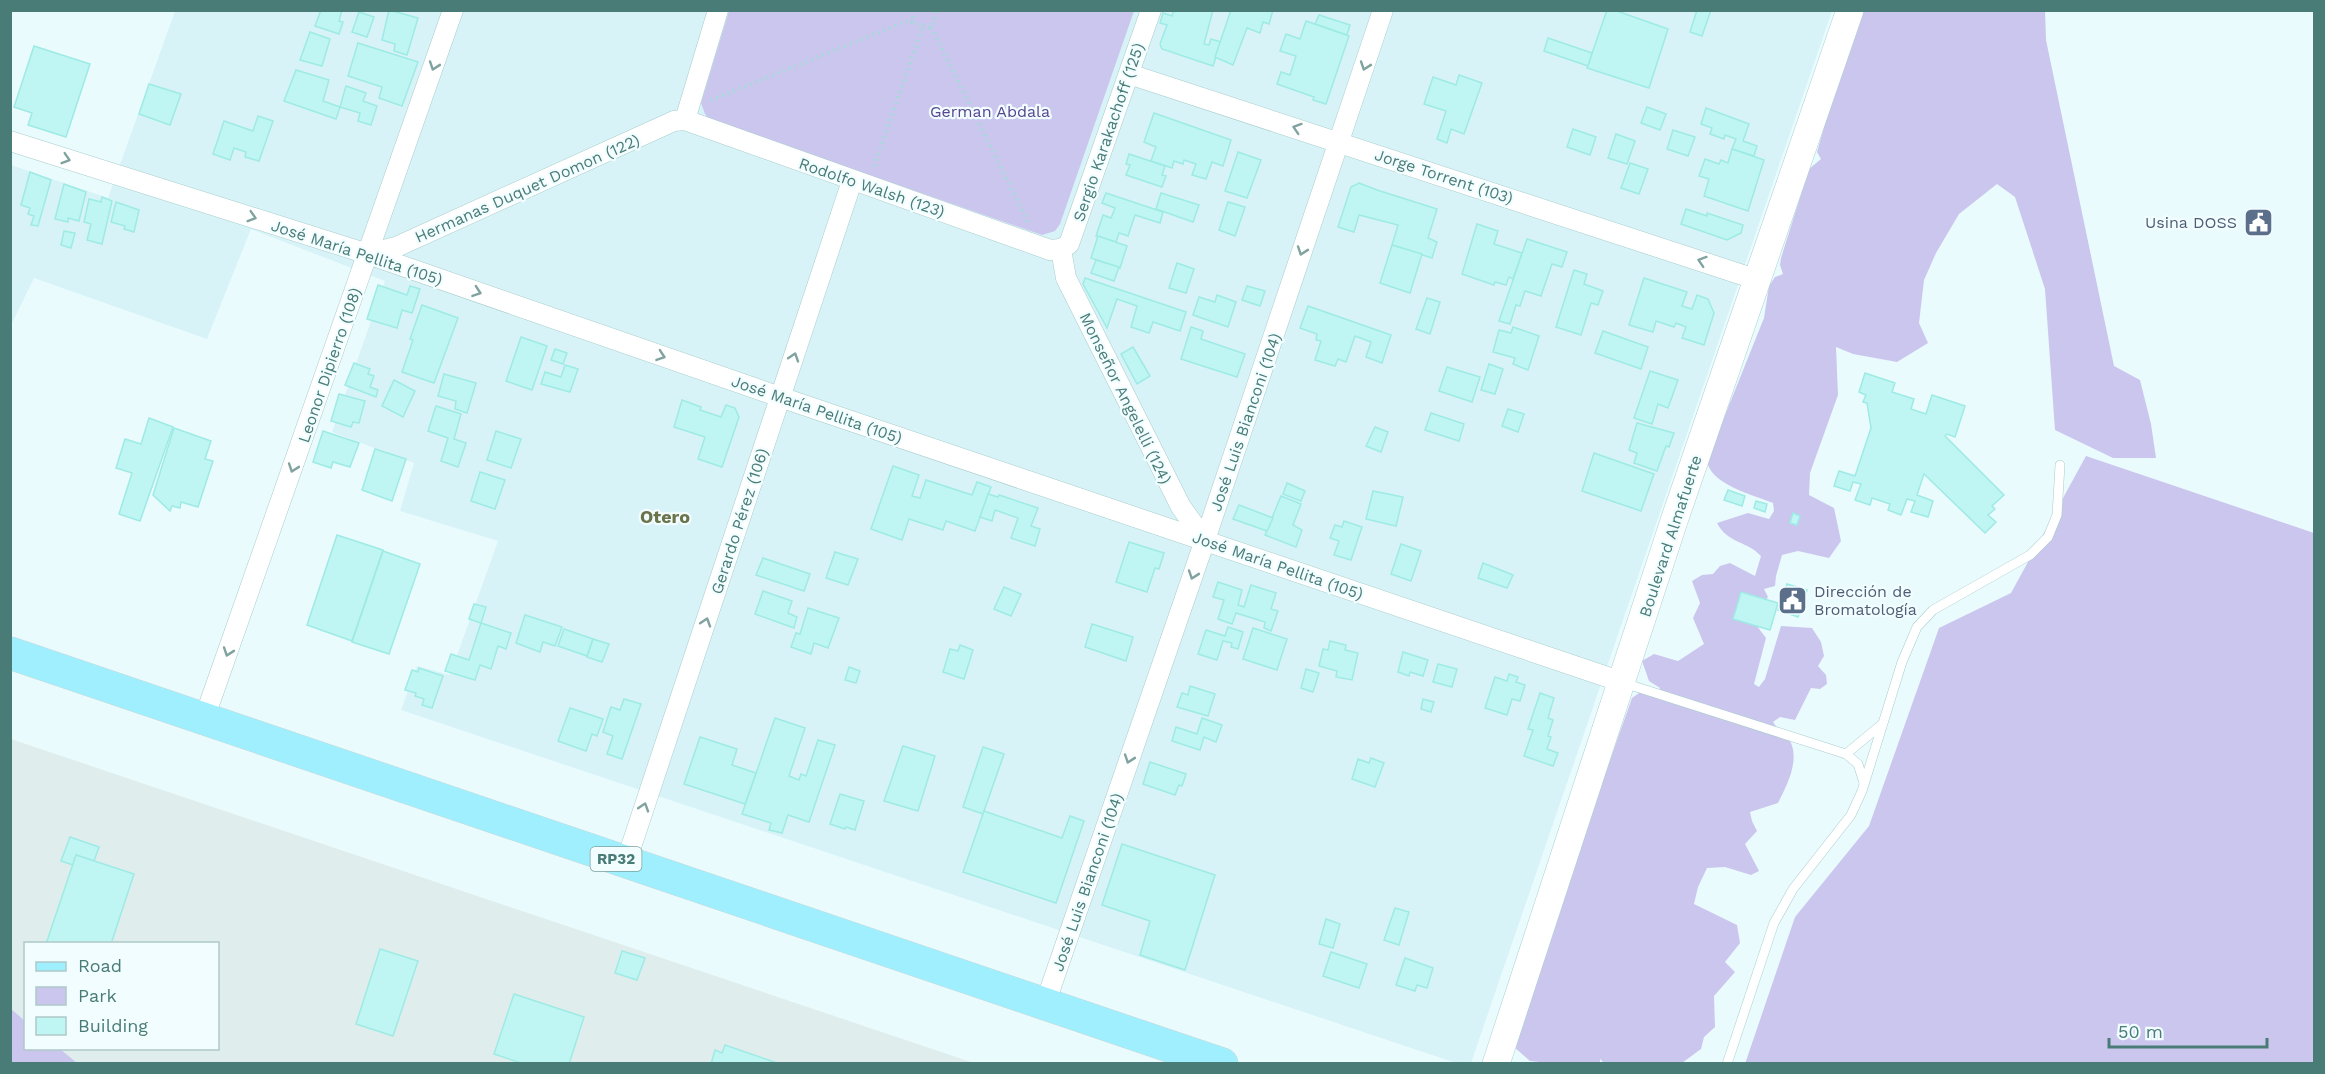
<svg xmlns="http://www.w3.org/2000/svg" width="2325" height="1074" font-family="'Work Sans',sans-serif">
	<rect width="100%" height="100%" fill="#eafbfe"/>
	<!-- residential -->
	<polygon fill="#d7f3f7" points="175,11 1832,11 1471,1063 1456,1063 401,710 417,666 450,675 498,541 400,511 414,463 332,432 385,281 251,229 207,339 34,278 11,325 11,165 108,198"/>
	<!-- industrial -->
	<path fill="#e0eded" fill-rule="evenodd" d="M11 739 974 1063 11 1064ZM26 944H218V1048H26Z"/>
	<!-- green -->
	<g fill="#cbc6ee">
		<polygon points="729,11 1134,11 1060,224 1055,231 1042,235 709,119 705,114 701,103"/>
		<path d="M1862 11H2045L2046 40 2114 366 2140 380 2151 424 2156 458H2113L2055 430 2045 289 2015 197 1997 184 1959 214 1936 253 1924 280 1919 323 1928 343 1897 362 1853 354 1836 347 1838 395 1810 473 1809 495 1834 508 1841 541 1829 558 1798 551 1782 555 1776 576 1775 586 1764 589 1768 597 1759 610 1757 626 1766 638 1754 684 1759 687 1765 679 1781 626 1812 628 1821 642 1824 656 1818 666 1826 675 1827 684 1820 689 1811 688 1795 720 1780 717 1773 722C1777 729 1785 733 1789 739 1801 759 1787 785 1778 803L1750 812 1752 821 1757 831 1745 844 1759 871 1751 875 1725 867 1707 868 1698 887 1694 904 1737 925 1740 943 1725 962 1735 972 1714 996 1715 1027 1704 1037 1701 1049 1682 1063H1604L1600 1059V1063H1549L1530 1061 1514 1047 1516 1033 1524 1024 1523 1012 1527 995 1632 698 1642 691 1657 694 1660 688 1649 681 1642 661 1654 654 1678 661 1704 644 1693 618 1700 603 1692 581 1702 575 1713 574 1720 566 1730 563 1755 576 1761 556C1747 541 1727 543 1717 523L1748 513 1769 519 1774 511 1773 503C1753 495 1709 484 1707 460L1764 318 1769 286 1775 277 1783 274 1780 265 1781 258 1809 169 1821 159 1817 152 1838 78Z"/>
		<polygon points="2086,456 2314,533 2314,1063 1745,1064 1795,917 1869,826 1939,628 2011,593"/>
		<polygon points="11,1009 25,1021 26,1048 60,1049 77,1063 11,1063"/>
	</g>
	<!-- building -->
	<g fill="#bff6f3" stroke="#9eeae4" stroke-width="1.5">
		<polygon points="321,10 342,10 339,21 343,22 339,34 315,26"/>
		<polygon points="389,10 418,18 407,55 394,51 395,44 382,40"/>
		<polygon points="1174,10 1213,10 1204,44 1209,45 1211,39 1221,42 1213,66 1162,49 1160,44 1167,25 1160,23 1163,13 1172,16"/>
		<polygon points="1231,10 1273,10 1269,24 1263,22 1260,33 1247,28 1233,65 1215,57"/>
		<polygon points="1607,10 1614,10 1668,29 1649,88 1587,68"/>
		<polygon points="1697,10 1711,10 1702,36 1690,32"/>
		<polygon points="359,12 374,17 367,37 352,32"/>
		<polygon points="1319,15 1350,25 1347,35 1315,24"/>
		<polygon points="1306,21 1349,36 1326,104 1313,100 1314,97 1277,84 1281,72 1290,75 1296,56 1280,51 1286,34 1300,39"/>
		<polygon points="310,32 330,39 322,66 300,60"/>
		<polygon points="1548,38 1592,53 1588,66 1544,51"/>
		<polygon points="358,43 418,62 402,106 379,98 382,87 348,76"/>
		<polygon points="34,46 90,64 66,137 28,125 32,113 14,107"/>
		<polygon points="296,70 329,80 323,101 340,107 336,119 284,101"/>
		<polygon points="1459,75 1482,83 1464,134 1451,129 1447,143 1437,139 1446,111 1424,104 1433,77 1456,85"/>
		<polygon points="149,84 181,94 170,125 139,114"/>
		<polygon points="346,86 366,93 363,101 377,106 371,125 358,121 360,113 340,107"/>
		<polygon points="1647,107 1666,114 1660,130 1641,123"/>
		<polygon points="1706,108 1749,124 1743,141 1757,146 1754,156 1732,149 1736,139 1725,135 1724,139 1710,134 1712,128 1701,124"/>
		<polygon points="1154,113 1231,140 1223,166 1212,162 1206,179 1192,175 1196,164 1184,160 1183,164 1174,161 1172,168 1151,161 1156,147 1144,142"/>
		<polygon points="258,116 273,121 259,161 245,157 246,152 234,148 230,160 213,154 224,121 253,131"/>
		<polygon points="1573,129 1596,137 1590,155 1567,147"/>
		<polygon points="1673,130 1695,137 1688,156 1667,149"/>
		<polygon points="1616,134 1635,141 1627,164 1608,158"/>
		<polygon points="1732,149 1764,160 1748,211 1704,196 1709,179 1699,176 1705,159 1719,164 1721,160 1728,163"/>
		<polygon points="1238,152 1261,160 1247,198 1225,191"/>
		<polygon points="1129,154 1165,166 1162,175 1166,176 1162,187 1126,175 1130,165 1126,164"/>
		<polygon points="1630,163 1648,169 1639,194 1621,188"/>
		<polygon points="30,172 51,180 38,226 31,225 34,216 28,214 30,208 21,205"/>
		<polygon points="1359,183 1377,190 1437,209 1428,238 1437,242 1432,258 1392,245 1398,225 1359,215 1354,232 1338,227 1351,187"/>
		<polygon points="64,184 86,192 79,221 68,218 68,222 55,219"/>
		<polygon points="1106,193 1163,212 1160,223 1135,215 1128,236 1119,233 1116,242 1096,236 1103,215 1111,218 1115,208 1102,203"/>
		<polygon points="1161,193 1199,205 1193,222 1156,209"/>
		<polygon points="102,197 112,201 102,244 87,240 91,224 84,222 89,199 101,202"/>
		<polygon points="116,202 139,210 134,232 124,229 125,226 111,222"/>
		<polygon points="1228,202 1245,207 1235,236 1219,230"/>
		<polygon points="1686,209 1707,216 1707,213 1743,225 1741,233 1727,240 1681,224"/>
		<polygon points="1477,224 1498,231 1494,244 1522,253 1513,279 1509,277 1506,285 1495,282 1494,285 1462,274"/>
		<polygon points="64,231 75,233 71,248 61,245"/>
		<polygon points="1098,236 1127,246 1120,268 1091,258"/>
		<polygon points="1527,239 1567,252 1562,267 1552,264 1541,296 1525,291 1520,306 1516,305 1510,324 1499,321"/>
		<polygon points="1392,245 1422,254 1410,293 1380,283"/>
		<polygon points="1096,260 1119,267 1114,281 1091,273"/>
		<polygon points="1177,263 1194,269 1186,293 1169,288"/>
		<polygon points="1574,270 1587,274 1584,284 1603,291 1598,305 1591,303 1581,335 1556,327"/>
		<polygon points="1085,278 1186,312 1180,331 1153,322 1149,333 1131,327 1137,306 1117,299 1107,328 1083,284"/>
		<polygon points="1644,278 1687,292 1682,306 1692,309 1697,295 1708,299 1714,313 1704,345 1682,338 1686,327 1676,323 1674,327 1656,321 1653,332 1629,325"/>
		<polygon points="378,285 407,295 410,286 420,289 412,313 402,310 397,328 367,319"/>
		<polygon points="1247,286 1265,291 1260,306 1242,300"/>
		<polygon points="1217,295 1236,302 1228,327 1193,315 1199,297 1215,302"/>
		<polygon points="1427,298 1440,302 1430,334 1416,329"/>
		<polygon points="422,305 458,318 434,383 402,372 413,340 410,339"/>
		<polygon points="1308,306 1391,335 1382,363 1366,357 1371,342 1355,336 1346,362 1338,359 1335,366 1315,360 1321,341 1316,340 1317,334 1300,328"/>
		<polygon points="1191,327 1203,331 1201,339 1245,354 1237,377 1181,359"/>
		<polygon points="1513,327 1539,336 1528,370 1513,364 1515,358 1493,352 1499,330 1511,333"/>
		<polygon points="1603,331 1648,347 1641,369 1595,353"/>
		<polygon points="521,337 547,346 532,390 506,381"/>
		<polygon points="1133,347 1150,376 1137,384 1121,354"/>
		<polygon points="555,349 567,353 563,364 551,360"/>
		<polygon points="354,363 370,369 368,374 374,376 370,387 378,390 376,397 345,385"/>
		<polygon points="1489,364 1503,369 1495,394 1481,390"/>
		<polygon points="565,365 578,369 570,392 541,384 545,372 561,377"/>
		<polygon points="1447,367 1480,377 1472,402 1439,391"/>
		<polygon points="1650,371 1678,380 1668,408 1658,404 1652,424 1634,418"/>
		<polygon points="1865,373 1895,383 1892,392 1914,399 1911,409 1926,414 1932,395 1965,406 1955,437 1947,434 1945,436 2004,495 1992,506 1995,509 1988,515 1996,522 1985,533 1924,474 1917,495 1933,501 1928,517 1911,512 1915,501 1907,499 1901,515 1888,510 1890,504 1872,498 1870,505 1855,500 1861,484 1853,482 1850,491 1834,486 1839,471 1855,476 1871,428 1867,403 1863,402 1866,395 1859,392"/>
		<polygon points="444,374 476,383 467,413 455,409 456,401 438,396"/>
		<polygon points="394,380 415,391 403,417 382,406"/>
		<polygon points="339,394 365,401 359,423 353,422 351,427 331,421"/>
		<polygon points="682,400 701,407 700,410 721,417 726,405 735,408 739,417 722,467 698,459 705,437 674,427"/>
		<polygon points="436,406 461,414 454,439 466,443 458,467 441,461 448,438 428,431"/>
		<polygon points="1508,409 1524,414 1518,432 1502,426"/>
		<polygon points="1431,413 1464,424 1459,441 1425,430"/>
		<polygon points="149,418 173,427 140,521 119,514 132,473 116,468 125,439 141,444"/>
		<polygon points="1637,423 1674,433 1669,447 1666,446 1657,471 1634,463 1637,453 1629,450"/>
		<polygon points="1375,427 1388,432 1381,452 1366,446"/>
		<polygon points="174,428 211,441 205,459 213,461 198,507 181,502 180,508 172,506 170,511 153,495"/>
		<polygon points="323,431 359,443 350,467 333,462 331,468 313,462"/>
		<polygon points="496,431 521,439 511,468 487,460"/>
		<polygon points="375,449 406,459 392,501 362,490"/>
		<polygon points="1594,453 1654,474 1641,511 1582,491"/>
		<polygon points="893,466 919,475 912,496 920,498 926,480 972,495 977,482 991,487 975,531 946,521 943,530 909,519 902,540 871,529"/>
		<polygon points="480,472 505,480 495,509 471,501"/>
		<polygon points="1287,483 1305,491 1301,501 1283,494"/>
		<polygon points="1728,490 1745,496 1742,506 1724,500"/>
		<polygon points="1373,491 1403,497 1396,526 1366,519"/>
		<polygon points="988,494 998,497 999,495 1038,508 1031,526 1040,529 1035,546 1011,538 1018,518 995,510 992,521 980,517"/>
		<polygon points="1281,496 1301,504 1293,525 1302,530 1296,547 1265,535"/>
		<polygon points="1756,501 1767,504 1765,512 1754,508"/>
		<polygon points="1239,505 1273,518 1267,531 1233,519"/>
		<polygon points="1793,513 1800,516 1797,525 1790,523"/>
		<polygon points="1344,521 1362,527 1351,560 1334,555 1339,541 1330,538 1335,525 1342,527"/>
		<polygon points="337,535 383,550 352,641 307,625"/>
		<polygon points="1129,542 1164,553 1159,569 1155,568 1147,592 1116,582"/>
		<polygon points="1401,544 1421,551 1411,581 1391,574"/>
		<polygon points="383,551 420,564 389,654 352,642"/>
		<polygon points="835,552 858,559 848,585 826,578"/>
		<polygon points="763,558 810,574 804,591 756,575"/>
		<polygon points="1483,563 1513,575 1507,588 1478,578"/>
		<polygon points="1218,582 1242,590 1238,605 1244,607 1251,585 1276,593 1271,609 1278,611 1271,631 1264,628 1265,622 1236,613 1232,624 1218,619 1224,600 1213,597"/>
		<polygon points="1787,584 1807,590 1798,617 1778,610"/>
		<polygon points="1004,587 1021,594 1011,616 994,609"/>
		<polygon points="763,591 792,601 788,613 797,617 794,628 755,614"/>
		<polygon points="1741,592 1778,603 1770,630 1733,619"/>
		<polygon points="474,604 486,607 481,623 469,619"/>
		<polygon points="808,608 839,618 828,648 814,643 811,654 791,647 796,633 800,634"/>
		<polygon points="525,615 562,627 555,646 543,642 540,652 516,643"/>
		<polygon points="481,623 511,633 506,649 498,646 491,669 480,665 475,680 445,671 451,654 469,660"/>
		<polygon points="1092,624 1133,637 1126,661 1085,647"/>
		<polygon points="1228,627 1243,632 1238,649 1231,647 1232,643 1223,641 1217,660 1198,654 1206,630 1225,636"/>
		<polygon points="1253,628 1287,639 1277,670 1243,659"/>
		<polygon points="564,629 593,639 587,656 558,646"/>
		<polygon points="593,639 609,644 602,662 587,657"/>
		<polygon points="1330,641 1346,645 1345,650 1358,653 1352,680 1336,677 1337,671 1319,666 1323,649 1328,650"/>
		<polygon points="960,645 973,650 964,679 943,672 950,649 958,651"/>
		<polygon points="1403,652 1428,660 1423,676 1410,672 1409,676 1398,672"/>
		<polygon points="1438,664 1457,669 1452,687 1433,682"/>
		<polygon points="849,667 860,671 856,683 845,680"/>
		<polygon points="419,668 443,676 432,708 422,705 424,699 415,696 416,693 405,690 412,670 418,672"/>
		<polygon points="1306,669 1319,673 1313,692 1301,688"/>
		<polygon points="1509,674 1518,677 1516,682 1525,685 1520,701 1512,699 1507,715 1485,708 1495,677 1507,681"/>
		<polygon points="1190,686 1215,694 1208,716 1177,707 1182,693 1188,695"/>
		<polygon points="1540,693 1554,698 1548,718 1553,720 1548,736 1551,737 1547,749 1558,753 1553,766 1524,756 1533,730 1528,729"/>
		<polygon points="624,699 641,704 622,759 607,754 613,736 603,732 611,707 620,710"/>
		<polygon points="1423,699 1434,702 1431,712 1421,709"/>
		<polygon points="570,708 603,719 597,736 592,734 586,751 558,741"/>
		<polygon points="775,718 805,728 789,776 799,780 801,774 806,776 818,740 835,745 809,822 788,815 782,833 769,830 771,823 742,814"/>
		<polygon points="1202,718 1222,725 1216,742 1204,737 1200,750 1172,741 1176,727 1197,734"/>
		<polygon points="700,737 737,749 732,765 756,773 745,804 684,784"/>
		<polygon points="903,746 935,756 918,811 884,801"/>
		<polygon points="983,747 1004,754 983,814 963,807"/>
		<polygon points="1371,758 1384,763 1375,787 1352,779 1358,759 1369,763"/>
		<polygon points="1150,762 1186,774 1182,786 1179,785 1175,795 1143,784"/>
		<polygon points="840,794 864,801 855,830 846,827 845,829 830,824"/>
		<polygon points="984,811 1062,838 1070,816 1084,821 1056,903 963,872"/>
		<polygon points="70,837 99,847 94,861 76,855 73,865 61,861"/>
		<polygon points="1122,844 1215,875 1185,970 1140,955 1150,921 1102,905"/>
		<polygon points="76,855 134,874 111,944 46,944"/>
		<polygon points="1395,908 1409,912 1399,945 1384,940"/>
		<polygon points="1326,919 1340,924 1333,948 1319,944"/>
		<polygon points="380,949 418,961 393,1036 356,1024"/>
		<polygon points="622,951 645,958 637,980 615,973"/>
		<polygon points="1331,952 1367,964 1359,988 1323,976"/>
		<polygon points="1405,958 1433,968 1427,988 1417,985 1415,991 1396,985"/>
		<polygon points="514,994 584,1017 569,1064 524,1064 494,1054"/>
		<polygon points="725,1045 780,1064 711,1064 715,1050 722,1053"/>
	</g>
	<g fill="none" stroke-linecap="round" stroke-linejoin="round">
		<defs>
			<g id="service">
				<polyline points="1624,683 1846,754 1858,764 1864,783"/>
				<polyline points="1846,754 1881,725"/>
				<polyline points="1727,1064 1774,923 1793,889 1851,815 1862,791 1902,662 1917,627 1933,610 2030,555 2048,537 2057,515 2060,465"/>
			</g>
			<g id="minor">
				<polyline points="1129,74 1758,280"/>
				<polyline points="685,120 718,10"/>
				<polyline points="10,141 368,254 780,397 1622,682"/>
				<polyline points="1061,249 1066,278 1181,507 1205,540"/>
				<polyline points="1061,249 1069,244 1151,10"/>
				<polyline points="368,254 396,247 674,121 685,120 1050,250 1061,249"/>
				<polyline points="204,719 453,10"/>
				<polyline points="626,862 852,181"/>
				<polyline points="1045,1004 1205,540 1383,10"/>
			</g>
			<polyline id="secondary" points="1496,1064 1675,518 1850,10"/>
			<polyline id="primary" points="10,653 1222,1064"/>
		</defs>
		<!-- service casing -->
		<use href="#service" stroke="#a8cdcc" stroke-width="10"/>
		<!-- minor casing -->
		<use href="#minor" stroke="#a8cdcc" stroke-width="21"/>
		<!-- secondary casing -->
		<use href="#secondary" stroke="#a6d1d0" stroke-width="28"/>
		<!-- primary casing -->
		<use href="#primary" stroke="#c9d8d6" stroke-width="33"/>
		<!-- path -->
		<g stroke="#a1dcd8" stroke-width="4" stroke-dasharray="1.5 4.5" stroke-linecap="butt">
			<polyline points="915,10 912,22 931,28 937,10"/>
			<polyline points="931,27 1028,222"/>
			<polyline points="711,100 912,19"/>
			<polyline points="874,166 923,26"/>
		</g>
		<!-- service -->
		<use href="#service" stroke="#fff" stroke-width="9"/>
		<!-- minor -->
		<use href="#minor" stroke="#fff" stroke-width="20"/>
		<!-- secondary -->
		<use href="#secondary" stroke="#fff" stroke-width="27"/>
		<!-- primary -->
		<use href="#primary" stroke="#a0efff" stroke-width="32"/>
	</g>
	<!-- one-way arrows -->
	<defs><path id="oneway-chevron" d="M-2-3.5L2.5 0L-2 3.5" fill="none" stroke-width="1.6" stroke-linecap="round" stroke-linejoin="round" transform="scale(1.5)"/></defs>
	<g stroke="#80a3a0">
		<use href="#oneway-chevron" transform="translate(434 66) rotate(109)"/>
		<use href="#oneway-chevron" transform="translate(1365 66) rotate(109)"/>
		<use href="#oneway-chevron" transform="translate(1297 128) rotate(-162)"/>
		<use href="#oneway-chevron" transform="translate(66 159) rotate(17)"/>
		<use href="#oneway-chevron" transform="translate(252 217) rotate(17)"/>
		<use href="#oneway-chevron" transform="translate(1302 251) rotate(109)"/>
		<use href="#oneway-chevron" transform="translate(1702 261) rotate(-162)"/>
		<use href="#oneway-chevron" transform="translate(477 292) rotate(19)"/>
		<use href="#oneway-chevron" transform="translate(661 356) rotate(19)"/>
		<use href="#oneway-chevron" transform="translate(794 357) rotate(-72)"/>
		<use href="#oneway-chevron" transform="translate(293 468) rotate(109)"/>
		<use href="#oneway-chevron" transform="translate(1193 575) rotate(109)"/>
		<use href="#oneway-chevron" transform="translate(706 622) rotate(-72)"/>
		<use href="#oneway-chevron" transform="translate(228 652) rotate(109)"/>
		<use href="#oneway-chevron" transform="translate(1129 759) rotate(109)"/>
		<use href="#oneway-chevron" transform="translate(644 807) rotate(-72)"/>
	</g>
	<!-- icons -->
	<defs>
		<symbol id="civic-square" viewBox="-11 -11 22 22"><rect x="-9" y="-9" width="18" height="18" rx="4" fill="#5c6f8a" stroke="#f2fdff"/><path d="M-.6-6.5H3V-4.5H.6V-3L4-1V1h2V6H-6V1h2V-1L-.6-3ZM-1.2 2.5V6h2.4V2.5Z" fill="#fff"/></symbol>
	</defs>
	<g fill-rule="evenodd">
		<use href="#civic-square" x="2242" y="206" width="33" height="33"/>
		<use href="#civic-square" x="1776" y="584" width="33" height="33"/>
	</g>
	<g text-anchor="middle" stroke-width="4.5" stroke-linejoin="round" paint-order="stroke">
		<!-- shield labels -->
		<rect fill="#f2fdff" stroke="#7ca3a0" stroke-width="1.5" x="590.5" y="847" width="51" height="24" rx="4.5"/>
		<g font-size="15" font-weight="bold" fill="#4a7c77">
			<text x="616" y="864">RP32</text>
		</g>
		<!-- park labels -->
		<g font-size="16" fill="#58458f" stroke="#f2fdff">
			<text x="990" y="117">German Abdala</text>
		</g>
		<!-- street labels -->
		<g font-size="16" fill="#4a7c77" stroke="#f2fdff">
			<text transform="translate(1108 132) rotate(-71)" y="6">Sergio Karakachoff (125)</text>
			<text transform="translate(1444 176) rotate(18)" y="6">Jorge Torrent (103)</text>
			<text transform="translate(872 187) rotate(19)" y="6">Rodolfo Walsh (123)</text>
			<text transform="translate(527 188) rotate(-24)" y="6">Hermanas Duquet Domon (122)</text>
			<text transform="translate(357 252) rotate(18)" y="6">José María Pellita (105)</text>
			<text transform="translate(329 365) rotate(-71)" y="6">Leonor Dipierro (108)</text>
			<text transform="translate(1126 398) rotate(64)" y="6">Monseñor Angelelli (124)</text>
			<text transform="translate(817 409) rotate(19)" y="6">José María Pellita (105)</text>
			<text transform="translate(1245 422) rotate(-71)" y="6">José Luis Bianconi (104)</text>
			<text transform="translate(739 521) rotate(-72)" y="6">Gerardo Pérez (106)</text>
			<text transform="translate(1670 536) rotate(-72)" y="6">Boulevard Almafuerte</text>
			<text transform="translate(1278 565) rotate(19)" y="6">José María Pellita (105)</text>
			<text transform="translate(1087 882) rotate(-71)" y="6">José Luis Bianconi (104)</text>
		</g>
		<!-- service labels -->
		<g font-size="16" fill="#4e5e75" stroke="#f2fdff" text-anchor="end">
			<text x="2237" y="228">Usina DOSS</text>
			<text x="1814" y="597" text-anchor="start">Dirección de<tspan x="1814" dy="18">Bromatología</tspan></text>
		</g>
		<!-- neighbourhood labels -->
		<g font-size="18" font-weight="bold" fill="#6c744c" stroke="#f2fdff">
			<text x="665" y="523">Otero</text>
		</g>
	</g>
	<!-- border -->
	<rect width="2325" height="1074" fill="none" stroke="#4a7c77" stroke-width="24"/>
	<!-- legend -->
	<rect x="24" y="942" width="195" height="108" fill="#f2fdff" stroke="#afc9c9" stroke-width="1.5"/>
	<rect x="36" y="962" width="30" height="9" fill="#a0efff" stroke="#afc9c9" stroke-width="1.5"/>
	<text x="78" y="972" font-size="18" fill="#4a7c77">Road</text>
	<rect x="36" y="987" width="30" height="18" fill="#cbc6ee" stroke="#afc9c9" stroke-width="1.5"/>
	<text x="78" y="1002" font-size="18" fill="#4a7c77">Park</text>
	<rect x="36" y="1017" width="30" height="18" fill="#bff6f3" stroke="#afc9c9" stroke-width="1.5"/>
	<text x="78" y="1032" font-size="18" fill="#4a7c77">Building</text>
	<!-- scale -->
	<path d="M2109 1038v9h158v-9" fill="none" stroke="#4a7c77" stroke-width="3"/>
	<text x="2118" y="1038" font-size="18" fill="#4a7c77" stroke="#f2fdff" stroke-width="4.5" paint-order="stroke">50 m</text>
</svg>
